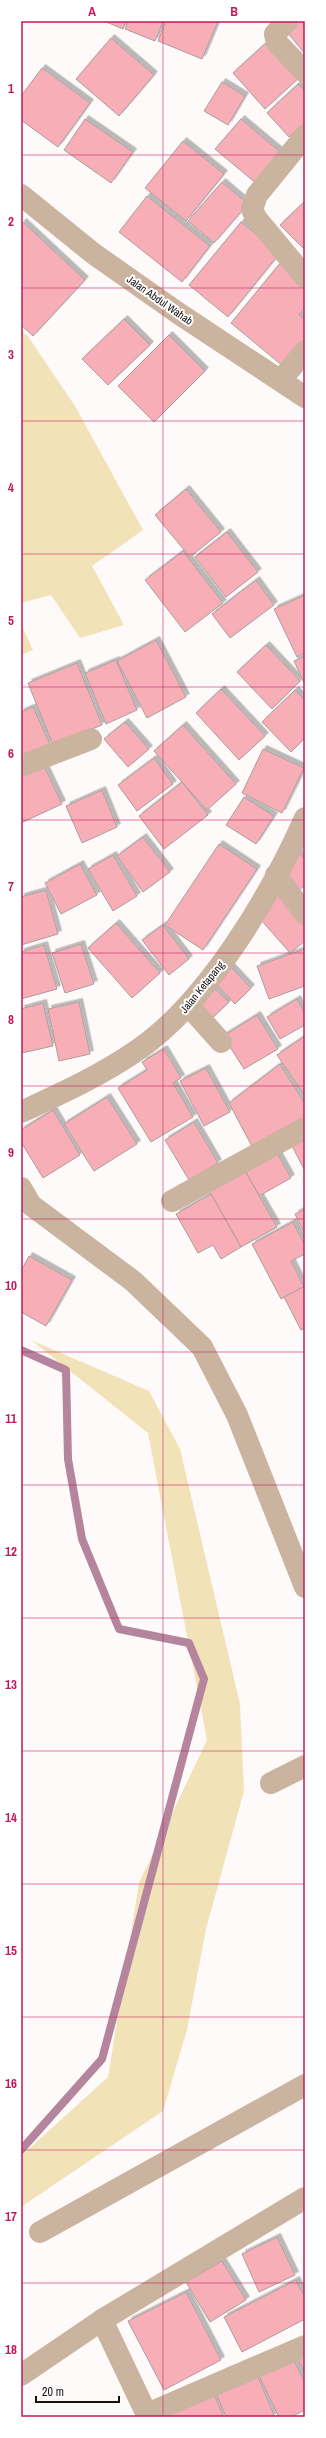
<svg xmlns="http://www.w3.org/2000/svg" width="326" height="2438" font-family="'Archivo Narrow',sans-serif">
	<defs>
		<filter id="shadow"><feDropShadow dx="3.5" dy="-3.5" stdDeviation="0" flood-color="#0004"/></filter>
	</defs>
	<rect width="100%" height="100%" fill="#fefaf9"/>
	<!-- green -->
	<g fill="#f2e2b8">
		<polygon points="21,331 27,335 75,406 143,530 92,566 124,625 80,638 51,595 21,603"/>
		<polygon points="21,624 33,650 21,655"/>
		<polygon points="31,1340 149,1391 180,1449 240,1704 244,1791 206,1929 187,2030 163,2111 21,2207 21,2156 108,2077 139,1883 207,1740 148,1433"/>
	</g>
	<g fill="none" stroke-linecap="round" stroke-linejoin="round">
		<!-- stream -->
		<polyline stroke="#b4859d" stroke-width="8" points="21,1350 66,1370 68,1459 82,1539 119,1629 189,1643 204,1679 102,2059 21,2150"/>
	</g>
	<!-- building -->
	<g fill="#f8aeb6" stroke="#a99e9e" filter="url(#shadow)">
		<polygon points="104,21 126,21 123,29"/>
		<polygon points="128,21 163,21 155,41 125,29"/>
		<polygon points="166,21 218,21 202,59 158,41"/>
		<polygon points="290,21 305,21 305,54 283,27"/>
		<polygon points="111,38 154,75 119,116 76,79"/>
		<polygon points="267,42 300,77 265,109 233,73"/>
		<polygon points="42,68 90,103 58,147 21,120 21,96"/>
		<polygon points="222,82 245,96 228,125 204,111"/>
		<polygon points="298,84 305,91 305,122 289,137 267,113"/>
		<polygon points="85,119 133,152 111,183 64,150"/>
		<polygon points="241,119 283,154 258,185 215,149"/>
		<polygon points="183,141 224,174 186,221 145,188"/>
		<polygon points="222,182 248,204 214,243 188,221"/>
		<polygon points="147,196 210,246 182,282 119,232"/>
		<polygon points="304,202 305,203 305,250 280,225"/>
		<polygon points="23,222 85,280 33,336 21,325 21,224"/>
		<polygon points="241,222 280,253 228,317 189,285"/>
		<polygon points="281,262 305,281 305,307 299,315 305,320 305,342 284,367 231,323"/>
		<polygon points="124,319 150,345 108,385 82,359"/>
		<polygon points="169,335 205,371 154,422 118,386"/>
		<polygon points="186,489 221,532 190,557 155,515"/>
		<polygon points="227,532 258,572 226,597 195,557"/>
		<polygon points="183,551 223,603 185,632 145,580"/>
		<polygon points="256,580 274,605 230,638 212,614"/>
		<polygon points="305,595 305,653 297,657 274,609"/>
		<polygon points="156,640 186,697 147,718 117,661"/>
		<polygon points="266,645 300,681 272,709 237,672"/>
		<polygon points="305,656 305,685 294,661"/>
		<polygon points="116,660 137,710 106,724 85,673"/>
		<polygon points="77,663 102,725 53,745 28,683"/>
		<polygon points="221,689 265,736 239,760 196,713"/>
		<polygon points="295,690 305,700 305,738 291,752 262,722"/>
		<polygon points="33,707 50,744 21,757 21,712"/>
		<polygon points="125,722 149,749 128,767 104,739"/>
		<polygon points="183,725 236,784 207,810 154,751"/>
		<polygon points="263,749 304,768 282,813 242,793"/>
		<polygon points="154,758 173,784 137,811 118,785"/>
		<polygon points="44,766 62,804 21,823 21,777"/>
		<polygon points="182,782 208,815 164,849 139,816"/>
		<polygon points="102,790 117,827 82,843 66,806"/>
		<polygon points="244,797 274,816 256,844 226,825"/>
		<polygon points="143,837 170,872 143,892 117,856"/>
		<polygon points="219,844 257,869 203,950 165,925"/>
		<polygon points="299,853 305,860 305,885 297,892 284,875"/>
		<polygon points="113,855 137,896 113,911 88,869"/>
		<polygon points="80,864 97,895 61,914 45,883"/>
		<polygon points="46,890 58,934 21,945 21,897"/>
		<polygon points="281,891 305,919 305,941 290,953 255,913"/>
		<polygon points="116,923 160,973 132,998 88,948"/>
		<polygon points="163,925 189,959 169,975 142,940"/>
		<polygon points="81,944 94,984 65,993 52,953"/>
		<polygon points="44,945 57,989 21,999 21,952"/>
		<polygon points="305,949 305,986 269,999 257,966"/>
		<polygon points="231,967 251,988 235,1004 215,983"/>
		<polygon points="213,987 229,1002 206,1024 191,1009"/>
		<polygon points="297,999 305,1014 305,1025 280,1039 267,1017"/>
		<polygon points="79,1002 90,1054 59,1061 48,1009"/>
		<polygon points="43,1003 53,1046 22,1053 21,1009"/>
		<polygon points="257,1015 278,1049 244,1069 223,1036"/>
		<polygon points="305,1036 305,1096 277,1055"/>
		<polygon points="164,1049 181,1078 173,1083 193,1117 151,1142 118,1088 147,1070 142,1062"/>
		<polygon points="280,1064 305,1104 305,1123 256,1154 229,1103"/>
		<polygon points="206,1068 230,1112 204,1126 180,1081"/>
		<polygon points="107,1097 137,1144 94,1171 64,1124"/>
		<polygon points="53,1110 80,1155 43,1178 21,1142 21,1130"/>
		<polygon points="194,1122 218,1163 189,1180 165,1140"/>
		<polygon points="305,1134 305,1171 290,1142"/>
		<polygon points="276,1151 291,1178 259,1196 244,1169"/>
		<polygon points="244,1169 277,1227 241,1247 208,1189"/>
		<polygon points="211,1194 241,1247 221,1259 213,1245 198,1253 176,1214"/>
		<polygon points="305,1209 305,1234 295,1214"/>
		<polygon points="293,1222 305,1246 305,1254 291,1261 304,1287 281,1299 252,1244"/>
		<polygon points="29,1256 72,1280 46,1326 21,1312 21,1271"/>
		<polygon points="305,1286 305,1328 301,1330 284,1297"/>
		<polygon points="277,2237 295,2275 259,2292 242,2254"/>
		<polygon points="222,2261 246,2300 210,2322 186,2282"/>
		<polygon points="296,2280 305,2298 305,2319 242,2352 224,2317"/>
		<polygon points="186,2292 221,2360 164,2390 128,2321"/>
		<polygon points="305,2353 305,2373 297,2357"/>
		<polygon points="293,2358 305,2383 305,2410 291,2417 279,2417 258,2374"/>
		<polygon points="256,2372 275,2417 226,2417 215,2391"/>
		<polygon points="213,2392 224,2417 168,2417 166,2412"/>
	</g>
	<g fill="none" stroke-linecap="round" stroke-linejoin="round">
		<!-- minor -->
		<g stroke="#cab39f" stroke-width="22">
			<polyline points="287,21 275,34 277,43 305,72"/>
			<polyline points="305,136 257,195 252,209 256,218 305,277"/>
			<polyline points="281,380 305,351"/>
			<polyline points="21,766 91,739"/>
			<polyline points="276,875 305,914"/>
			<polyline points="189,1006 221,1042"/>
			<polyline points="21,1188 31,1205 133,1281 202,1347 237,1415 305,1587"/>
			<polyline points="172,1201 305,1128"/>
			<polyline points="271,1783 305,1766"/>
			<polyline points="40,2232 305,2085"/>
			<polyline points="102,2320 148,2417"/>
			<polyline points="21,2375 102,2320 305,2198"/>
			<polyline points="147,2414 305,2346"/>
		</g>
		<!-- tertiary -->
		<g stroke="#cab39f" stroke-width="22">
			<polyline points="21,195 94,254 178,313 305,397"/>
			<path d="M21 1112C62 1093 102 1075 139 1049 208 1001 271 895 305 818"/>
		</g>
	</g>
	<!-- grid -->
	<path fill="none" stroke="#c2185b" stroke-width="1" stroke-opacity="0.55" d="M163 21V2417M21 155H305M21 288H305M21 421H305M21 554H305M21 687H305M21 820H305M21 953H305M21 1086H305M21 1219H305M21 1352H305M21 1485H305M21 1618H305M21 1751H305M21 1884H305M21 2017H305M21 2150H305M21 2283H305"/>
	<g text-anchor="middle" stroke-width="4" stroke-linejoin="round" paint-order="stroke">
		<!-- street labels -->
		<g font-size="11" fill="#151110" stroke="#fff">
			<text transform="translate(160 300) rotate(35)" y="4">Jalan Abdul Wahab</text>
			<text transform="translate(202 987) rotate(-51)" y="4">Jalan Ketapang</text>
		</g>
	</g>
	<!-- border -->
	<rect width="326" height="2438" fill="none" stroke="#ffffff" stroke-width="44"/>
	<!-- scale -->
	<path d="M36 2396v6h83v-6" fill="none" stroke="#151110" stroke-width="2"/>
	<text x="42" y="2396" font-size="12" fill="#151110" stroke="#ffffff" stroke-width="3" paint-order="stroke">20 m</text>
	<rect x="22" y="22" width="282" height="2394" fill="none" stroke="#c2185b" stroke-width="1.5"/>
	<g font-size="13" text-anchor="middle" font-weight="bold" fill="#c2185b">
		<text x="92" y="16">A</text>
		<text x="234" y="16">B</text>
		<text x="11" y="93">1</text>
		<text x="11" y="226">2</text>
		<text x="11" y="359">3</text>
		<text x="11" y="492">4</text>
		<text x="11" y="625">5</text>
		<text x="11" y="758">6</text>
		<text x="11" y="891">7</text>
		<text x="11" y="1024">8</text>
		<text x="11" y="1157">9</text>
		<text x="11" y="1290">10</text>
		<text x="11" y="1423">11</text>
		<text x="11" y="1556">12</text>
		<text x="11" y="1689">13</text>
		<text x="11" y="1822">14</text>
		<text x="11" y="1955">15</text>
		<text x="11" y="2088">16</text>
		<text x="11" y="2221">17</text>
		<text x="11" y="2354">18</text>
	</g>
</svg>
